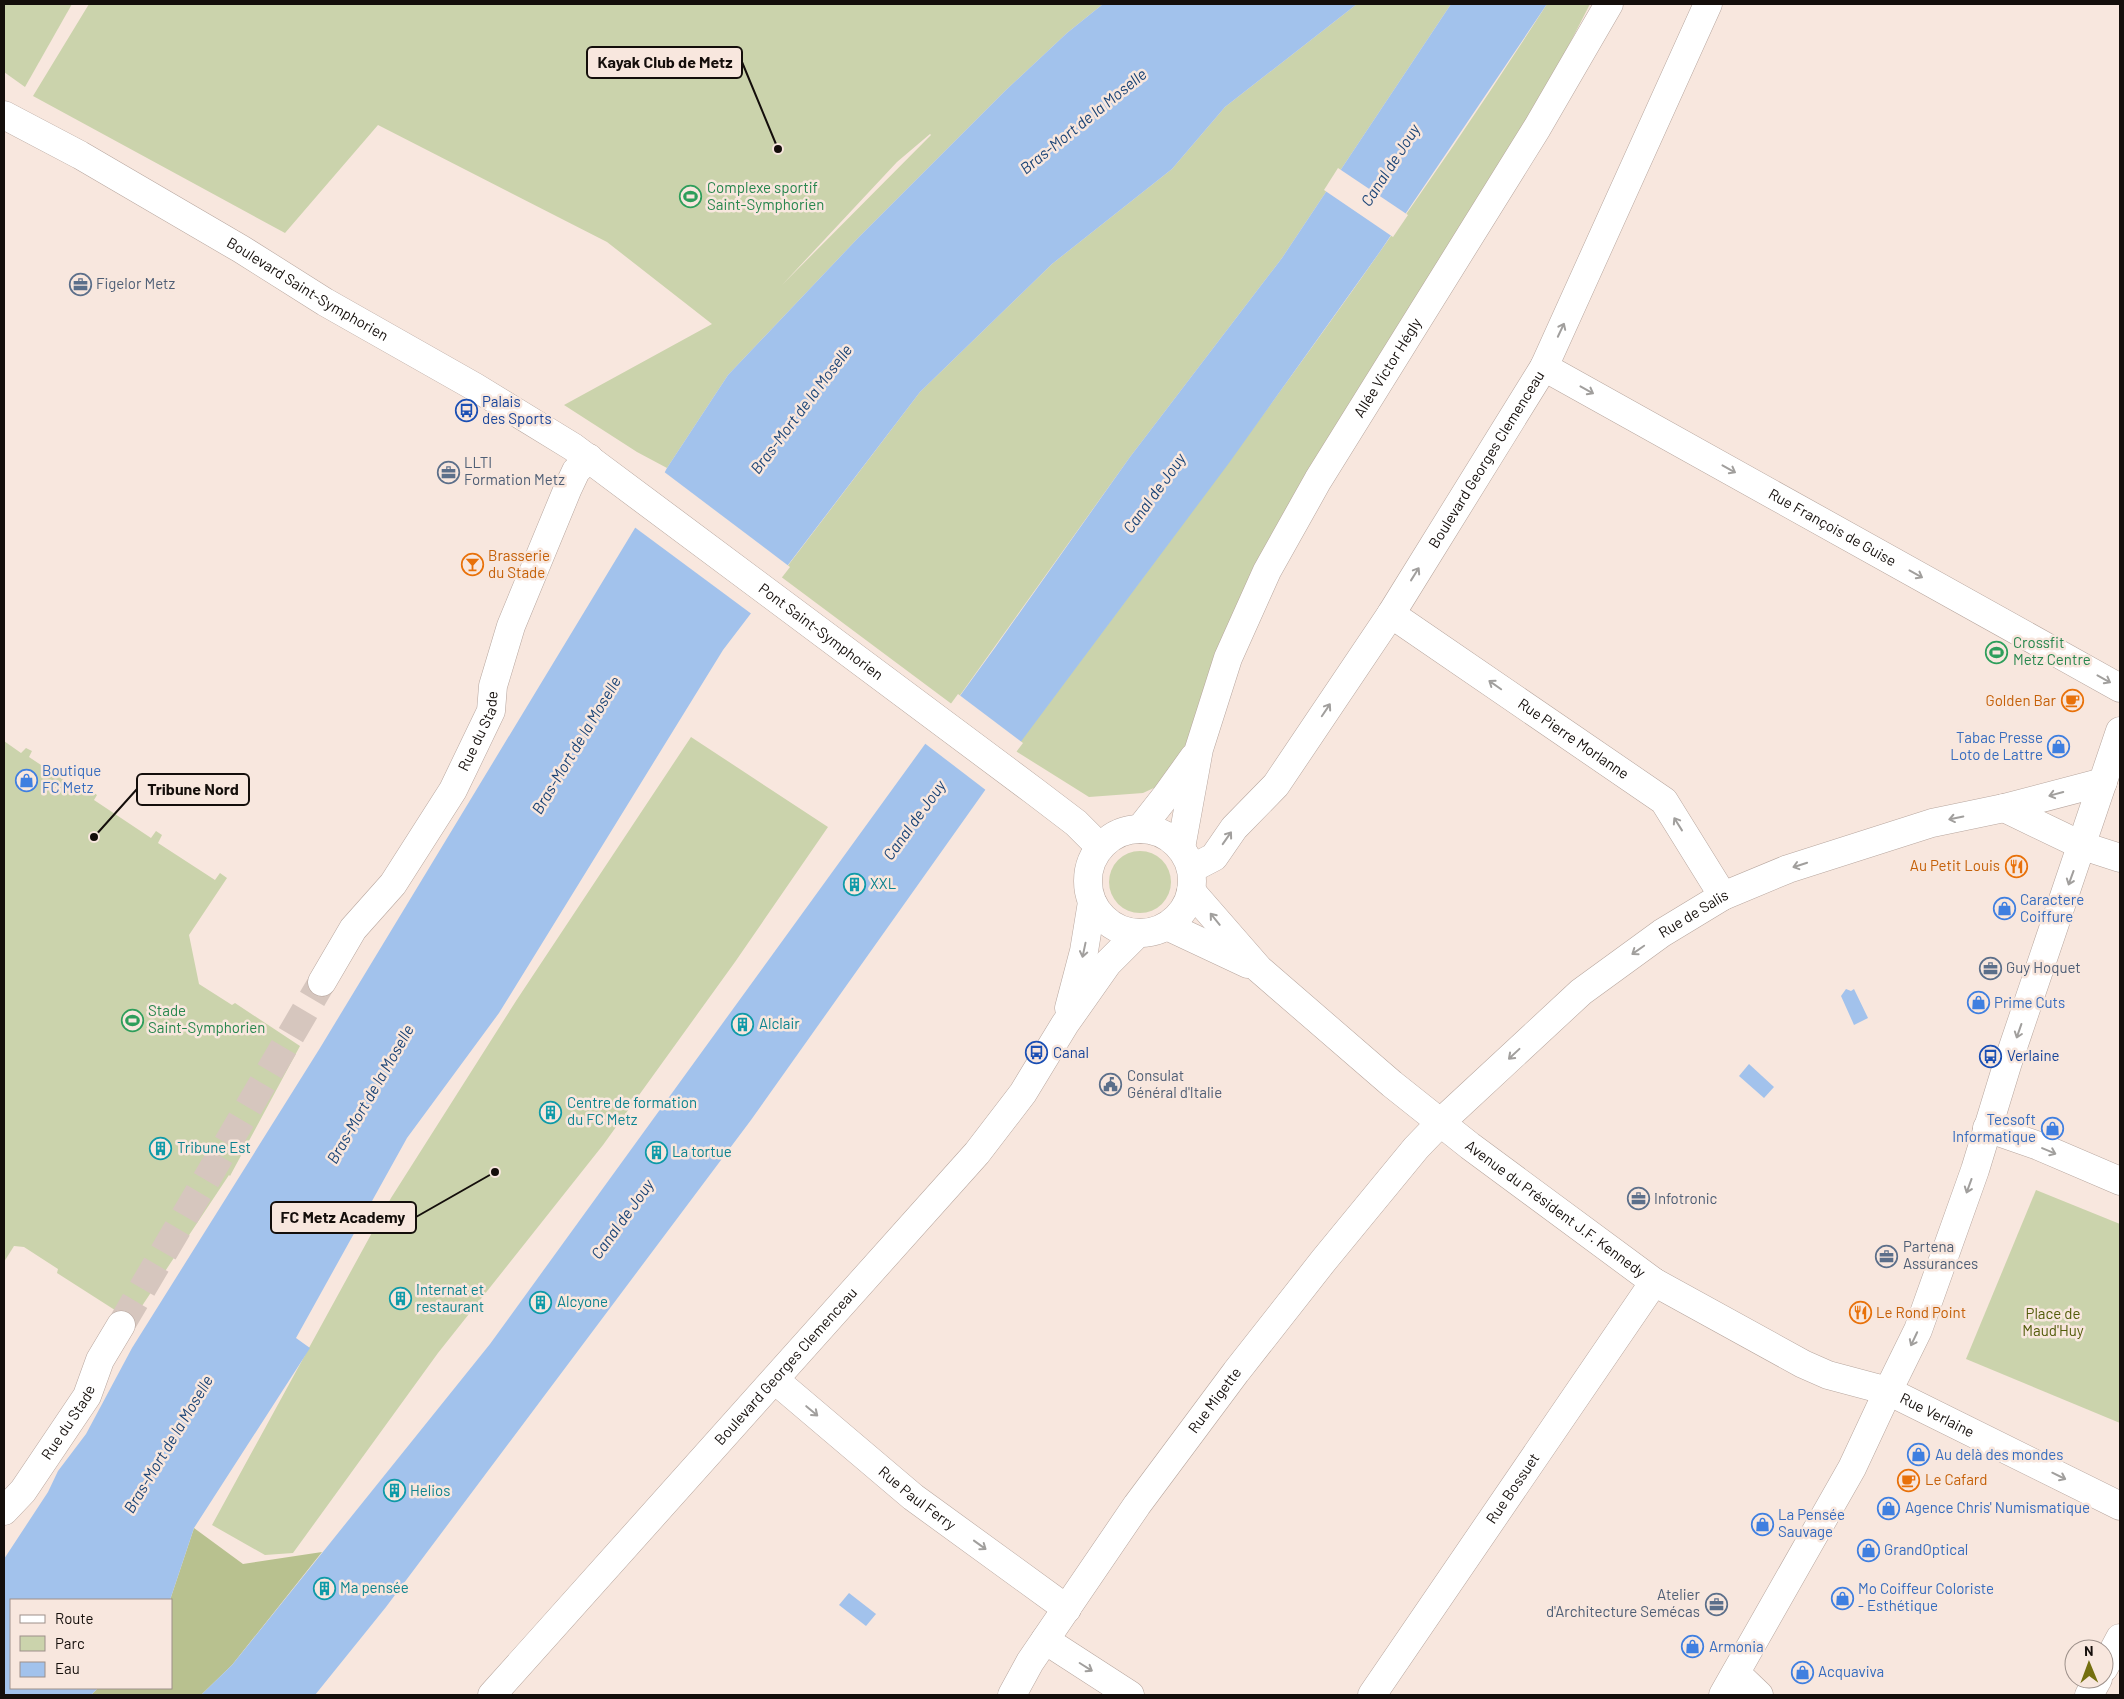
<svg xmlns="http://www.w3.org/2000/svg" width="2124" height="1699" font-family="Barlow,sans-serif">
	<rect width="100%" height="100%" fill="#f8e7de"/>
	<!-- green -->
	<g fill="#cbd3ac" fill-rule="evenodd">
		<polygon points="4,4 72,4 25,87 4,72"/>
		<path d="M89 4H1103L1067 33 1006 90 858 238 728 375 667 468 637 452 564 405 712 324 607 242 378 125 285 233 33 96ZM930 134 931 135 782 285 897 162Z"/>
		<polygon points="1357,4 1451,4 1282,258 1130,457 953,705 780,576 920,392 1052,264 1172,169 1225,107"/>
		<path d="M1547 4H1590L1458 261 1267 571 1199 749 1158 786 1143 793 1089 797 1014 750C1197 505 1382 261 1547 4Z"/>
		<polygon points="691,737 828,827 735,962 603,1145 438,1353 293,1553 265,1555 212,1525 391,1198 516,1001"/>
		<polygon points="4,741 21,753 26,748 32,751 29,757 86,795 90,790 97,795 94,800 151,838 156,831 162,835 158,843 215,880 220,873 227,878 189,935 199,984 232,1005 235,1003 300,1046 230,1176 229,1175 132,1321 57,1273 58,1269 24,1247 14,1246 4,1262"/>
		<circle cx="1140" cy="882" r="31"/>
		<polygon points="2036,1190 2120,1224 2120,1423 1966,1359"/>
	</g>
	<!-- forest -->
	<polygon fill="#b8c18f" points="194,1528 243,1564 322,1552 232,1665 201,1695 91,1695 98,1688 171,1688 170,1600"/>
	<!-- water -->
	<g fill="#a2c2ec">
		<polygon points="1103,4 1357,4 1225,107 1172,169 1052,264 920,392 723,650 499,1013 407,1138 296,1338 310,1348 194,1528 170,1600 11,1600 11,1688 98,1688 91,1695 4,1695 4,1559 48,1492 58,1471 86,1434 132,1348 320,1048 635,528 667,468 728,375 858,238 1006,90 1067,33"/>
		<polygon points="1451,4 1547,4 1379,253 1229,463 993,779 751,1120 386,1607 315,1695 201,1695 232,1665 490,1344 994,649 1130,457 1282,258"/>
		<polygon points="1846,989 1851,991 1854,989 1868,1018 1854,1025 1841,996"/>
		<polygon points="1749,1064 1774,1087 1764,1098 1739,1076"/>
		<polygon points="849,1593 876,1614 866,1626 839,1605"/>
	</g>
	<!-- pier -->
	<g fill="#f8e7de">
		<polygon points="1338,168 1408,215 1393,237 1324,190"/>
		<polygon points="663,471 790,567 753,615 633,526"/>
		<polygon points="958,694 1023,743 987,791 923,742"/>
	</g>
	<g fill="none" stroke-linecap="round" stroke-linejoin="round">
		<!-- minor-tunnel -->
		<polyline stroke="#d6c6be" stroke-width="28" stroke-dasharray="28 14" stroke-linecap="butt" points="121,1325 322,982"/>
		<defs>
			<g id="minor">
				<path id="s1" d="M1544 367 2120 688"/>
				<path id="s2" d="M1391 614 1664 801 1723 896"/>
				<polyline points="2004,808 2083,846 2120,858"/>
				<path id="s3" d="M322 982 353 929 393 884 453 790 491 711 493 686 511 626 568 488 576 471 589 458"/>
				<polyline points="1987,1128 2036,1145 2120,1181"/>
				<path id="s4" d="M775 1380 913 1497 1067 1609"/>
				<path id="s5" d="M4 1511 23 1491 87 1396 100 1360 121 1325"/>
				<polyline points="1045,1640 1130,1695"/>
				<polyline points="2104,1668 2120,1638"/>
				<polyline points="1736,1673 1759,1695"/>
				<path id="s6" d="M1012 1695 1030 1662 1137 1505 1236 1372 1324 1260 1416 1148 1441 1122 1581 992 1662 933 1723 896 1788 869 1932 823 2004 808 2103 782"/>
				<path id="s7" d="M1372 1695 1654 1282"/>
				<polyline points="2089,1695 2098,1679"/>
			</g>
			<g id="tertiary">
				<path id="s8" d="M1191 869 1214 857 1234 828 1276 785 1391 614 1544 367 1708 4"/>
				<polyline points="1069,1008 1084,951 1092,902"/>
				<polyline points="1888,1391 1918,1330 1975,1170 2008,1062 2120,731"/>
				<path id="s9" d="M492 1695 977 1153 1023 1093 1065 1024 1108 963 1137 934"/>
			</g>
			<g id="secondary">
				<path id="s10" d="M4 115 80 155 241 249 325 302 475 387 573 447 1034 791 1076 823 1100 847"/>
				<circle cx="1140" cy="881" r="52"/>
				<polyline points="1140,829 1166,796 1194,757"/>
				<path id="s11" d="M1181 848 1199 749 1228 658 1267 571 1318 480 1537 128 1609 4"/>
				<path id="s12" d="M1191 891 1259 969 1392 1084 1470 1146 1654 1282 1803 1364 1828 1375 1888 1391 2120 1506"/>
				<polyline points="1167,926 1248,964"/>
				<polyline points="1723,1695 1852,1468 1888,1391"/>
			</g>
		</defs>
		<!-- minor casing -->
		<use href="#minor" stroke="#b7a69e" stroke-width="29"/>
		<!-- tertiary casing -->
		<use href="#tertiary" stroke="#b7a69e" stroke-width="29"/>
		<!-- secondary casing -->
		<use href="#secondary" stroke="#b7a69e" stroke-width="29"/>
		<!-- minor -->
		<use href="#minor" stroke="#fff" stroke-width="28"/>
		<!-- tertiary -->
		<use href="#tertiary" stroke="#fff" stroke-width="28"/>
		<!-- secondary -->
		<use href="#secondary" stroke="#fff" stroke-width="28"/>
	</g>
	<!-- one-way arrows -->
	<defs><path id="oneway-shaft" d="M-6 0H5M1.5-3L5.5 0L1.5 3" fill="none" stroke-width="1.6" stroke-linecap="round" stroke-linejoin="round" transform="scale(1.25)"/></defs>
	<g stroke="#a19f9d">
		<use href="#oneway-shaft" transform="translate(1561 330) rotate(-65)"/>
		<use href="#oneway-shaft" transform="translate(1587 390) rotate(29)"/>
		<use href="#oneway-shaft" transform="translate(1729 469) rotate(29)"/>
		<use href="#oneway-shaft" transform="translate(1415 574) rotate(-58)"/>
		<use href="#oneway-shaft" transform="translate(1916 574) rotate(29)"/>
		<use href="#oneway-shaft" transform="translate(2104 679) rotate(29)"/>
		<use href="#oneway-shaft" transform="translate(1495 685) rotate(-145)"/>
		<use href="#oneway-shaft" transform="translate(1326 710) rotate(-56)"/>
		<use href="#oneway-shaft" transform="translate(2056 794) rotate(165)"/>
		<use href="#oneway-shaft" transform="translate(1956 818) rotate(168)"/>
		<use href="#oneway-shaft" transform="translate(1678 824) rotate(-122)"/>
		<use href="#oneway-shaft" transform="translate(1227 838) rotate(-55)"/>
		<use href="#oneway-shaft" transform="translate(1800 865) rotate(162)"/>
		<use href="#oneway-shaft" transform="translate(2071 878) rotate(110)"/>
		<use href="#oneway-shaft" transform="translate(1215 919) rotate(-129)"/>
		<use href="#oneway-shaft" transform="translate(1084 950) rotate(102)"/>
		<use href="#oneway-shaft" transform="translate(1638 950) rotate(145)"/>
		<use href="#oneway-shaft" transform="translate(2019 1031) rotate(109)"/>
		<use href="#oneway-shaft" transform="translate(1514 1054) rotate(137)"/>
		<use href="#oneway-shaft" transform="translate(2049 1151) rotate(23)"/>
		<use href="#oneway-shaft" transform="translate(1969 1186) rotate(110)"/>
		<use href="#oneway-shaft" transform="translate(1914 1339) rotate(115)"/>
		<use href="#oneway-shaft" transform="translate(812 1411) rotate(40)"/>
		<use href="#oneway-shaft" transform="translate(2059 1476) rotate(26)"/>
		<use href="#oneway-shaft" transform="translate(980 1545) rotate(36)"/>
		<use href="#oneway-shaft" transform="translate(1086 1667) rotate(32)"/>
	</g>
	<!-- icons -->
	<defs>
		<symbol id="stadium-ring" viewBox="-11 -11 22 22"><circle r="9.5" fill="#f8e7de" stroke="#2e9e5b" stroke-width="1.5"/><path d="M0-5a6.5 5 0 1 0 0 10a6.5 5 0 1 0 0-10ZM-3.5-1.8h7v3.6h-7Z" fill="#2e9e5b"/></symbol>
		<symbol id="office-ring" viewBox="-11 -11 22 22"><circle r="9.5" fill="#f8e7de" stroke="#5c6f8a" stroke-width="1.5"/><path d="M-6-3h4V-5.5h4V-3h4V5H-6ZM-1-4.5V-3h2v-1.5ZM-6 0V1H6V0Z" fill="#5c6f8a"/></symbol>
		<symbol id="bus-ring" viewBox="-11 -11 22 22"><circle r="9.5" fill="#f8e7de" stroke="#1a4fb4" stroke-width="1.5"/><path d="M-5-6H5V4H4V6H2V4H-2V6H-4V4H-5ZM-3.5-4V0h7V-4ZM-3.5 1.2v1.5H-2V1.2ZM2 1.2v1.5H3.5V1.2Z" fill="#1a4fb4"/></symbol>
		<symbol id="bar-ring" viewBox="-11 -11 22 22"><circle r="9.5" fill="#f8e7de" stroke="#e8710a" stroke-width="1.5"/><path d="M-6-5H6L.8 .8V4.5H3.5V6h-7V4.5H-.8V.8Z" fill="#e8710a"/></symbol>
		<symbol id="cafe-ring" viewBox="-11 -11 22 22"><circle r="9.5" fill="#f8e7de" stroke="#e8710a" stroke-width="1.5"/><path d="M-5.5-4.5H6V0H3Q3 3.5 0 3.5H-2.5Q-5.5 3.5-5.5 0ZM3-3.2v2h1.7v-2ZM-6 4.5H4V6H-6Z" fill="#e8710a"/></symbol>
		<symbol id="shop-ring" viewBox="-11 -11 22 22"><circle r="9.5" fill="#f8e7de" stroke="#3f7fe0" stroke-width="1.5"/><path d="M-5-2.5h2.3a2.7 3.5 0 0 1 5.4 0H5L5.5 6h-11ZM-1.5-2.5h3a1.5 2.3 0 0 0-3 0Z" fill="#3f7fe0"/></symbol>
		<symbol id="restaurant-ring" viewBox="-11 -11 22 22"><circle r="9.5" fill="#f8e7de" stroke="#e8710a" stroke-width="1.5"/><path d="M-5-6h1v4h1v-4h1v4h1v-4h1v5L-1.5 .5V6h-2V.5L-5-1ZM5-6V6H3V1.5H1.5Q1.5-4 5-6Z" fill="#e8710a"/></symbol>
		<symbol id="building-ring" viewBox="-11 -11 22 22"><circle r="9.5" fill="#f8e7de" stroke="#0f9aa8" stroke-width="1.5"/><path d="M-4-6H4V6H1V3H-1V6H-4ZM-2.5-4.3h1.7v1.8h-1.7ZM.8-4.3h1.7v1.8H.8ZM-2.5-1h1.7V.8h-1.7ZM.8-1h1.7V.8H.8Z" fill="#0f9aa8"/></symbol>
		<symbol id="civic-ring" viewBox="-11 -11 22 22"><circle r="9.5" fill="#f8e7de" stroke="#5c6f8a" stroke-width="1.5"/><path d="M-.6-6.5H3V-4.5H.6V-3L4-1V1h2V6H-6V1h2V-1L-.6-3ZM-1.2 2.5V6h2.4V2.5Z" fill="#5c6f8a"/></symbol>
	</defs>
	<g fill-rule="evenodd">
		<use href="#stadium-ring" x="678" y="184" width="25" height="25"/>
		<use href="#office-ring" x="68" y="272" width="25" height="25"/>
		<use href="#bus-ring" x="454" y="398" width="25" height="25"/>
		<use href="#office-ring" x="436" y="460" width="25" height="25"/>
		<use href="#bar-ring" x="460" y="552" width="25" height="25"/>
		<use href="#stadium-ring" x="1984" y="640" width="25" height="25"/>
		<use href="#cafe-ring" x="2060" y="688" width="25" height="25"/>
		<use href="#shop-ring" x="2046" y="734" width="25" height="25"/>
		<use href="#shop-ring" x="14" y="768" width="25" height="25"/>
		<use href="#restaurant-ring" x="2004" y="854" width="25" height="25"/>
		<use href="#building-ring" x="842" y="872" width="25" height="25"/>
		<use href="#shop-ring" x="1992" y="896" width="25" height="25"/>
		<use href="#office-ring" x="1978" y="956" width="25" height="25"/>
		<use href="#shop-ring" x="1966" y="990" width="25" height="25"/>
		<use href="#stadium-ring" x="120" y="1008" width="25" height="25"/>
		<use href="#building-ring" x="730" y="1012" width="25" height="25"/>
		<use href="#bus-ring" x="1024" y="1040" width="25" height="25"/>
		<use href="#bus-ring" x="1978" y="1044" width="25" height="25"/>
		<use href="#civic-ring" x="1098" y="1072" width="25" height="25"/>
		<use href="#building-ring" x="538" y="1100" width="25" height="25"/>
		<use href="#shop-ring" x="2040" y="1116" width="25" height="25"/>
		<use href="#building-ring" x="148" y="1136" width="25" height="25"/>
		<use href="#building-ring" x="644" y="1140" width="25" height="25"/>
		<use href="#office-ring" x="1626" y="1186" width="25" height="25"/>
		<use href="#office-ring" x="1874" y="1244" width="25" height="25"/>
		<use href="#building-ring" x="388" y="1286" width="25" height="25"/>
		<use href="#building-ring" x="528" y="1290" width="25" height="25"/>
		<use href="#restaurant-ring" x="1848" y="1300" width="25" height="25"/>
		<use href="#shop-ring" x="1906" y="1442" width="25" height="25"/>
		<use href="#cafe-ring" x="1896" y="1468" width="25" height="25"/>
		<use href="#building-ring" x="382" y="1478" width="25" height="25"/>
		<use href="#shop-ring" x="1876" y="1496" width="25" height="25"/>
		<use href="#shop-ring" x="1750" y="1512" width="25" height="25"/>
		<use href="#shop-ring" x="1856" y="1538" width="25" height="25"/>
		<use href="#building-ring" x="312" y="1576" width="25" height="25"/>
		<use href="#shop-ring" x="1830" y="1586" width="25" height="25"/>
		<use href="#office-ring" x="1704" y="1592" width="25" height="25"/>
		<use href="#shop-ring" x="1680" y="1634" width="25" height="25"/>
		<use href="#shop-ring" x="1790" y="1660" width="25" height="25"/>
	</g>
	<g text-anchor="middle" stroke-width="5" stroke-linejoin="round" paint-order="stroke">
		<!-- leisure labels -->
		<g font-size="15" fill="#27864d" stroke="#f8e7de" text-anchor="start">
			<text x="707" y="193">Complexe sportif<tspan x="707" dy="17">Saint-Symphorien</tspan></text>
			<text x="2013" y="648">Crossfit<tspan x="2013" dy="17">Metz Centre</tspan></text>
			<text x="148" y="1016">Stade<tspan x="148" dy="17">Saint-Symphorien</tspan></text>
		</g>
		<!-- service labels -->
		<g font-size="15" fill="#4e5e75" stroke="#f8e7de" text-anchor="start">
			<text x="96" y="289">Figelor Metz</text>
			<text x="464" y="468">LLTI<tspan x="464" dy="17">Formation Metz</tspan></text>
			<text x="2006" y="973">Guy Hoquet</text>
			<text x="1127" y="1081">Consulat<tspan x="1127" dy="17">Général d'Italie</tspan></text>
			<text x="1654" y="1204">Infotronic</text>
			<text x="1903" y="1252">Partena<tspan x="1903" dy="17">Assurances</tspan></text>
			<text x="1700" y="1600" text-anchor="end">Atelier<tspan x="1700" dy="17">d'Architecture Semécas</tspan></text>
		</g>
		<!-- street labels -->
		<g font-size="15" fill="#140e0b" stroke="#f8e7de">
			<text dy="5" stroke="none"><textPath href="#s10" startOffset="350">Boulevard Saint-Symphorien</textPath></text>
			<text dy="5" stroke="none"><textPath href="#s11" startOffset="528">Allée Victor Hégly</textPath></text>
			<text dy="5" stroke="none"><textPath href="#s8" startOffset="509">Boulevard Georges Clemenceau</textPath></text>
			<text dy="5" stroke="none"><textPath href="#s1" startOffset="330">Rue François de Guise</textPath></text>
			<text dy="5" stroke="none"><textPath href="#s10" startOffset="968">Pont Saint-Symphorien</textPath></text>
			<text dy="5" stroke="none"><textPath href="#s3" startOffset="298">Rue du Stade</textPath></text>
			<text dy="5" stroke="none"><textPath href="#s2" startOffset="221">Rue Pierre Morlanne</textPath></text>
			<text dy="5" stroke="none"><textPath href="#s6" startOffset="1045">Rue de Salis</textPath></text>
			<text dy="5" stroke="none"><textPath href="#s12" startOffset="485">Avenue du Président J.F. Kennedy</textPath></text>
			<text dy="5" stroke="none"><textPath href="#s9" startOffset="441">Boulevard Georges Clemenceau</textPath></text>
			<text dy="5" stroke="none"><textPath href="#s6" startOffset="358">Rue Migette</textPath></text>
			<text dy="5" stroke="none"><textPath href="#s12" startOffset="922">Rue Verlaine</textPath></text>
			<text dy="5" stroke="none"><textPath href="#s5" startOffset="110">Rue du Stade</textPath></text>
			<text dy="5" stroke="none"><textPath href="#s7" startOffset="250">Rue Bossuet</textPath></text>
			<text dy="5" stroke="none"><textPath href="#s4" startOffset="185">Rue Paul Ferry</textPath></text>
		</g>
		<!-- transit labels -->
		<g font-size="15" fill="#164399" stroke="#f8e7de" text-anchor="start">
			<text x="482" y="407">Palais<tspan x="482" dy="17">des Sports</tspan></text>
			<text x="1053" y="1058">Canal</text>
			<text x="2007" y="1061">Verlaine</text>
		</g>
		<!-- food labels -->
		<g font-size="15" fill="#c56008" stroke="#f8e7de" text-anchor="start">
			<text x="488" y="561">Brasserie<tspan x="488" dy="17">du Stade</tspan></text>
			<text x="2056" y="706" text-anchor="end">Golden Bar</text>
			<text x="2000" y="871" text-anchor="end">Au Petit Louis</text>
			<text x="1876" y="1318">Le Rond Point</text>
			<text x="1925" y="1485">Le Cafard</text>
		</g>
		<!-- shop labels -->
		<g font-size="15" fill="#366cbe" stroke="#f8e7de" text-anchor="start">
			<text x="2043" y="743" text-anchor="end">Tabac Presse<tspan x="2043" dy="17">Loto de Lattre</tspan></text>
			<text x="42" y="776">Boutique<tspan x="42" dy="17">FC Metz</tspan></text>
			<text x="2020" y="905">Caractere<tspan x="2020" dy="17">Coiffure</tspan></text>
			<text x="1994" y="1008">Prime Cuts</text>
			<text x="2036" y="1125" text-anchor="end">Tecsoft<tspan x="2036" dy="17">Informatique</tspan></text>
			<text x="1935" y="1460">Au delà des mondes</text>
			<text x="1905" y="1513">Agence Chris' Numismatique</text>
			<text x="1778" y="1520">La Pensée<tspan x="1778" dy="17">Sauvage</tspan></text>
			<text x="1884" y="1555">GrandOptical</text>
			<text x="1858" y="1594">Mo Coiffeur Coloriste<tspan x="1858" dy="17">- Esthétique</tspan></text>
			<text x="1709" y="1652">Armonia</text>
			<text x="1818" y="1677">Acquaviva</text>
		</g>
		<!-- culture labels -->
		<g font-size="15" fill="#0d838f" stroke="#f8e7de" text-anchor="start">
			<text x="870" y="889">XXL</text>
			<text x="759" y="1029">Alclair</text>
			<text x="567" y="1108">Centre de formation<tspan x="567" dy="17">du FC Metz</tspan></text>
			<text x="177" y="1153">Tribune Est</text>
			<text x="672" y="1157">La tortue</text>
			<text x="416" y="1295">Internat et<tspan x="416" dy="17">restaurant</tspan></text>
			<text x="557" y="1307">Alcyone</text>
			<text x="410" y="1496">Helios</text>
			<text x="340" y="1593">Ma pensée</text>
		</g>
		<!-- park labels -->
		<g font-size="15" fill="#515a08" stroke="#f8e7de">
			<text x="2053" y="1319">Place de<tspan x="2053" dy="17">Maud'Huy</tspan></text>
		</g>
		<!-- water labels -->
		<g font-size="16" font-style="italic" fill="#194376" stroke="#f8e7de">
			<text transform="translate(1083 121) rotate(-39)" y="6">Bras-Mort de la Moselle</text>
			<text transform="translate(1390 165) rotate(-57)" y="6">Canal de Jouy</text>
			<text transform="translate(801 409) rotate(-53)" y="6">Bras-Mort de la Moselle</text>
			<text transform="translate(1154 493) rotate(-54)" y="6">Canal de Jouy</text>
			<text transform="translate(576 745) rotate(-59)" y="6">Bras-Mort de la Moselle</text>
			<text transform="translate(914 820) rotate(-54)" y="6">Canal de Jouy</text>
			<text transform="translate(370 1094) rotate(-60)" y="6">Bras-Mort de la Moselle</text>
			<text transform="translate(622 1219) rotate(-54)" y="6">Canal de Jouy</text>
			<text transform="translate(168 1444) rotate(-59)" y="6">Bras-Mort de la Moselle</text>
		</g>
	</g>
	<!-- callouts -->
	<path fill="none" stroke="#140e0b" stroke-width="2" d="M778 149L742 62M94 837L137 789M495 1172L416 1217"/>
	<g fill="#140e0b" stroke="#f8e7de" stroke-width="2">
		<circle cx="778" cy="149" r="5"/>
		<circle cx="94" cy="837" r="5"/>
		<circle cx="495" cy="1172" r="5"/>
	</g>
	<g fill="#f8e7de" stroke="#140e0b" stroke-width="2">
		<rect x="587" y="47" width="155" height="31" rx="5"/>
		<rect x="137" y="774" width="112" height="31" rx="5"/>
		<rect x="271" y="1202" width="145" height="31" rx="5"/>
	</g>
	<g font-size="16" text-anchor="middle" font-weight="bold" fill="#140e0b">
		<text x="665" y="68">Kayak Club de Metz</text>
		<text x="193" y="795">Tribune Nord</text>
		<text x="343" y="1223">FC Metz Academy</text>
	</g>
	<!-- border -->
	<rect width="2124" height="1699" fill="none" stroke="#140e0b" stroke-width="10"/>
	<!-- legend -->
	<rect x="10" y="1599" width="162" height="90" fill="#f8e7de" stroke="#9d908a"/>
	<rect x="20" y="1615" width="25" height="8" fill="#ffffff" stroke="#9d908a"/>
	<text x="55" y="1624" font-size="15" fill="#140e0b">Route</text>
	<rect x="20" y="1636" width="25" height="15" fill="#cbd3ac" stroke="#9d908a"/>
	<text x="55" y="1649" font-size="15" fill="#140e0b">Parc</text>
	<rect x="20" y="1662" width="25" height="15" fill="#a2c2ec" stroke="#9d908a"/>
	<text x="55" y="1674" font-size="15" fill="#140e0b">Eau</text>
	<!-- north arrow -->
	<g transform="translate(2089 1664) rotate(359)"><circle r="24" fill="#f8e7de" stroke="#9d908a"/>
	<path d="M0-4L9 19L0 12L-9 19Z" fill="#746f0f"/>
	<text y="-8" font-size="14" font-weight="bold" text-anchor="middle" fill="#140e0b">N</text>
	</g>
</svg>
